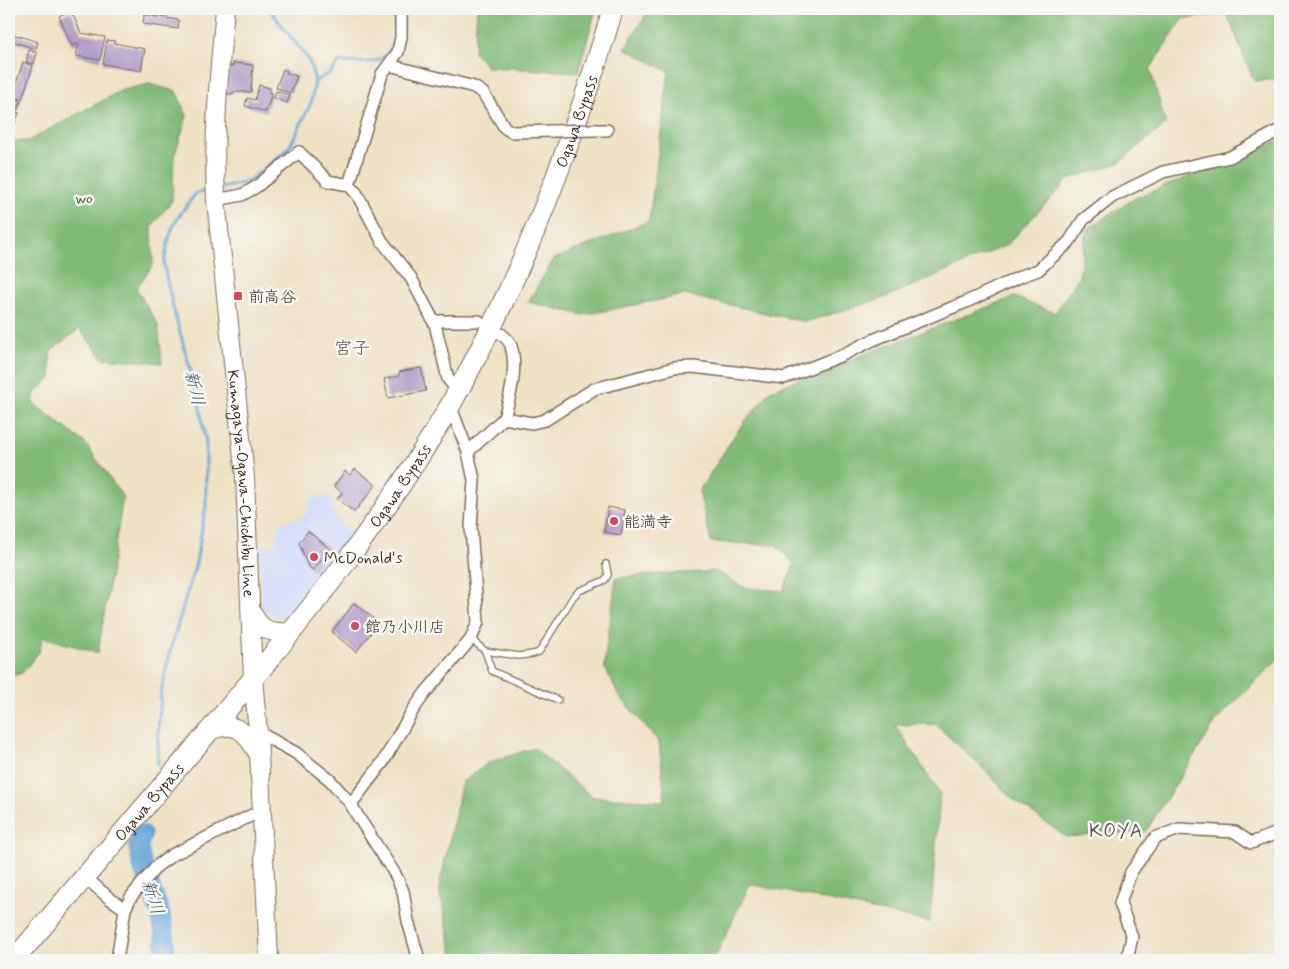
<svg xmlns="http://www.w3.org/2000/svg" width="1289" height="969" font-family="Mynerve,'Klee One',sans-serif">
	<rect width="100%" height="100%" fill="#f6f6f2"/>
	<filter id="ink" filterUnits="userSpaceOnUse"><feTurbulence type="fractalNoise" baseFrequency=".02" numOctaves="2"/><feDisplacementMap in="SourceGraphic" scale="10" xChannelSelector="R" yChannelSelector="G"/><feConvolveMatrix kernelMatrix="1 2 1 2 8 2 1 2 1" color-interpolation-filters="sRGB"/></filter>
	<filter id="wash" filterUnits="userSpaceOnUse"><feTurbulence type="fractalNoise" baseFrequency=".0096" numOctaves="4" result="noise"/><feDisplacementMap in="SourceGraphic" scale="20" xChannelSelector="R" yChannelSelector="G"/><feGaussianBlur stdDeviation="1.12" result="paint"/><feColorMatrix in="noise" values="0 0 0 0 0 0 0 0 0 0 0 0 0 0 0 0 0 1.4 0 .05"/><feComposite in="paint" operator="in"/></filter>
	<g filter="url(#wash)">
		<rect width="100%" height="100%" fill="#efe1c3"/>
		<!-- built -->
		<polygon fill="#cfdafa" points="324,496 333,499 331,505 332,509 340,524 353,531 289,614 282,618 263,611 259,546 274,546 280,523 305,517 311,497"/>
		<!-- forest -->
		<g fill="#82bb78" stroke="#5e724b">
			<polygon points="477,9 596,9 578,72 487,67 474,52"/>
			<polygon points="651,9 1280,9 1280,79 1254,81 1227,14 1183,19 1150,69 1166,124 1119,163 1069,179 1007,245 884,298 805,322 685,295 583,315 528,302 554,259 649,221 669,72 625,48 647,13"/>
			<polygon points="149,84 176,91 187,116 174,157 172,201 152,226 153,265 136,288 158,325 162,363 103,358 79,329 50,352 51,378 35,393 33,403 85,443 123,497 98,653 43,637 39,652 22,673 9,677 9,141 28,141 122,90"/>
			<polygon points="1280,141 1280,654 1278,659 1217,720 1146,831 1066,837 1012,799 987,772 935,724 895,725 940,794 930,922 750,884 714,960 454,960 439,888 462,782 490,762 534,748 592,797 665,801 659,742 619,696 604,666 616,578 658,574 715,571 745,588 783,591 794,564 776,545 711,542 699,491 739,429 771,390 1014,297 1055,313 1079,277 1086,230 1135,198"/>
		</g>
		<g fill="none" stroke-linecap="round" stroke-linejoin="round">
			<!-- stream -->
			<g stroke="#69a5da" stroke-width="3">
				<path d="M315 81 330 73 340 62C364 63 390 67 395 37 396 28 394 18 393 9"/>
				<polyline points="222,188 246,182 265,169 289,148 311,103 315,81 309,60 269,9"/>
				<polyline points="158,765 158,734 161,692 170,651 196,563 206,505 206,443 198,397 175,315 167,281 164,264 168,242 173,227 181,213 196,193 211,191"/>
			</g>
			<!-- river -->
			<polyline stroke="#69a5da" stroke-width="20" points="142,835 138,846 143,868 160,912 165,936 166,960"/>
		</g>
		<g id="blocks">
			<!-- building -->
			<g fill="#af9bc6">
				<polygon points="153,9 170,9 169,16 152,15"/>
				<polygon points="71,11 81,33 105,37 100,60 76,56 79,43 72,46 59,16"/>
				<polygon points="144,15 179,20 178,29 143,24"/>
				<polygon points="13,34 38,42 36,49 11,41"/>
				<polygon points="107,40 115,41 114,43 145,49 141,71 103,64"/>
				<polygon points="29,50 37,53 34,64 26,62"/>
				<polygon points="23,62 33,66 22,99 12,96"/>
				<polygon points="233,63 253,65 251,92 233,92 233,94 227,94 229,66 233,66"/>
				<polygon points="283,69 287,71 287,73 297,76 291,93 276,88"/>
				<polygon points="259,85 270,88 269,93 272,93 266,112 245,106 247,98 255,100"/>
				<polygon points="276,91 290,95 287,103 274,98"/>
				<polygon points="9,96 21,100 18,110 9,107"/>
				<polygon points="9,109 19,113 14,124 9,122"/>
				<polygon points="421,368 426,391 388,398 384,379 399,376 399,372"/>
				<polygon points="355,469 376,485 354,512 337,499 342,493 334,486 345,471 350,475"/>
				<polygon points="608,507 625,510 621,535 604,532"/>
				<polygon points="308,531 330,549 313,570 308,566 299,543"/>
				<polygon points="354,603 377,621 369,631 371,633 356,652 332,632"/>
			</g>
		</g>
	</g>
	<g filter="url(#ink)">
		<use href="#blocks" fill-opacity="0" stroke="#7a6a58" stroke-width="1"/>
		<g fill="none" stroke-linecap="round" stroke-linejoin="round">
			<defs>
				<g id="lane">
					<polyline points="471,639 485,651 519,656 533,654 539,652 573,597 579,591 605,580 608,575 606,564"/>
					<polyline points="485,651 492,671 558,700"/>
				</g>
				<g id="street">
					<polyline points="389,65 474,87 483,93 505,128 512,132 553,131"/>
					<polyline points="595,130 607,130"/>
					<polyline points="349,185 382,74 398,52 401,37 401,9"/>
					<polyline points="216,200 242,195 256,187 299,152 328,181 349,185 357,194 382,241 411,278 435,324 448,379 458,391"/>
					<polyline points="433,321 479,321"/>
					<path d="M501 334C505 337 510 341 511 346 518 368 510 397 504 418"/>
					<polyline points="468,452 504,418 532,423 545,420 594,389 674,368 693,367 784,378 840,356 873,340 966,302 1024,275 1038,270 1069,242 1083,220 1112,197 1163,172 1230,157 1280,130"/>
					<polyline points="258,732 296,753 330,780 351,804 357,815 395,874 403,891 408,921 419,960"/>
					<polyline points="351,804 383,762 413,710 426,692 471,639 478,622 471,528 474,480 468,452 450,405"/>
					<polyline points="85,877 109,898 125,909"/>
					<polyline points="117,960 125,909 131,897 140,886 157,866 172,855 262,810"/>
					<polyline points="1127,960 1132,937 1120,903 1131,872 1155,838 1179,829 1235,832 1251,843 1280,832"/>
					<polyline points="1279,960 1280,960"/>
				</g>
				<g id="primary">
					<path id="s1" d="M225 9C219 73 213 136 216 200L245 477 253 679 258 732 269 960"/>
					<path d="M251 611C262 631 268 633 290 632"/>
					<path d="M210 730C215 729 221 727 226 727 243 725 251 743 259 755"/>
				</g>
				<g id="highway">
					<path id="s2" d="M14 960C76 888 137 815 199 743 290 636 381 526 451 404 521 280 572 145 613 9"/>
				</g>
			</defs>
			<!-- lane casing -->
			<use href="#lane" stroke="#7a6a58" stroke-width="8"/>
			<!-- street casing -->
			<use href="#street" stroke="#7a6a58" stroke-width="14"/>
			<!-- primary casing -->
			<use href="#primary" stroke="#7a6a58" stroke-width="20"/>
			<!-- highway casing -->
			<use href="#highway" stroke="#7a6a58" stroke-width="22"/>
			<!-- lane -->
			<use href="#lane" stroke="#fff" stroke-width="5.5"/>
			<!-- street -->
			<use href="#street" stroke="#fff" stroke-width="11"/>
			<!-- primary -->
			<use href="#primary" stroke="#fff" stroke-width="18"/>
			<!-- highway -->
			<use href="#highway" stroke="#fff" stroke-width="20"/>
			<defs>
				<polyline id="street-bridge" points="553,131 595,130"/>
			</defs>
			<!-- street-bridge casing -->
			<use href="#street-bridge" stroke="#7a6a58" stroke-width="14" stroke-linecap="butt"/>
			<!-- street-bridge -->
			<use href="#street-bridge" stroke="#fff" stroke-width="11"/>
		</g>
	</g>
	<!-- markers -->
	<g fill="#d1495b" stroke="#f6f6f2" stroke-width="2">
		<rect x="233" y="291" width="10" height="10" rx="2.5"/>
		<circle cx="614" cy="521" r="5"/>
		<circle cx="314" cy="557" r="5"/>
		<circle cx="355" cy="626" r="5"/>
	</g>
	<g text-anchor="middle" stroke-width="5" stroke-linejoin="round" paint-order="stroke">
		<!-- street labels -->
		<g font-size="16" fill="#3b2a1e" stroke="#f6f6f2">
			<text dy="6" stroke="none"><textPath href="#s2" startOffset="1018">Ogawa Bypass</textPath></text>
			<text dy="6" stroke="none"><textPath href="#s1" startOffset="476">Kumagaya-Ogawa-Chichibu Line</textPath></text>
			<text dy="6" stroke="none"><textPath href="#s2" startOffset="612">Ogawa Bypass</textPath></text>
			<text dy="6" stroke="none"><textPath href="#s2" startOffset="208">Ogawa Bypass</textPath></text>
		</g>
		<!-- park labels -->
		<g font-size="16" fill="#55563a" stroke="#f6f6f2">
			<text x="84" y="203">wo</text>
		</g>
		<!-- poi labels -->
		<g font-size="16" fill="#3b2a1e" stroke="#f6f6f2" text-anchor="start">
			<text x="248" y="302">前高谷</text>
			<text x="624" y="527">能満寺</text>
			<text x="324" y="563">McDonald's</text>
			<text x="365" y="632">館乃小川店</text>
		</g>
		<!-- neighbourhood labels -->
		<g font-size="18" fill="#645259" stroke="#f6f6f2">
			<text x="352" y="354">宮子</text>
		</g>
		<!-- water labels -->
		<g font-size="18" font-style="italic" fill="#4b5560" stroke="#f6f6f2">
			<text transform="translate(195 388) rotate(77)" y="6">新川</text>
			<text transform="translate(153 897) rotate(72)" y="6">新川</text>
		</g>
		<!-- quarter labels -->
		<g font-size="19" letter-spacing="1" fill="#645259" stroke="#f6f6f2">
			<text x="1116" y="837">KOYA</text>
		</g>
	</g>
	<!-- margin -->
	<rect width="1289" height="969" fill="none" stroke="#f6f6f2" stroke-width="30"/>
</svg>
